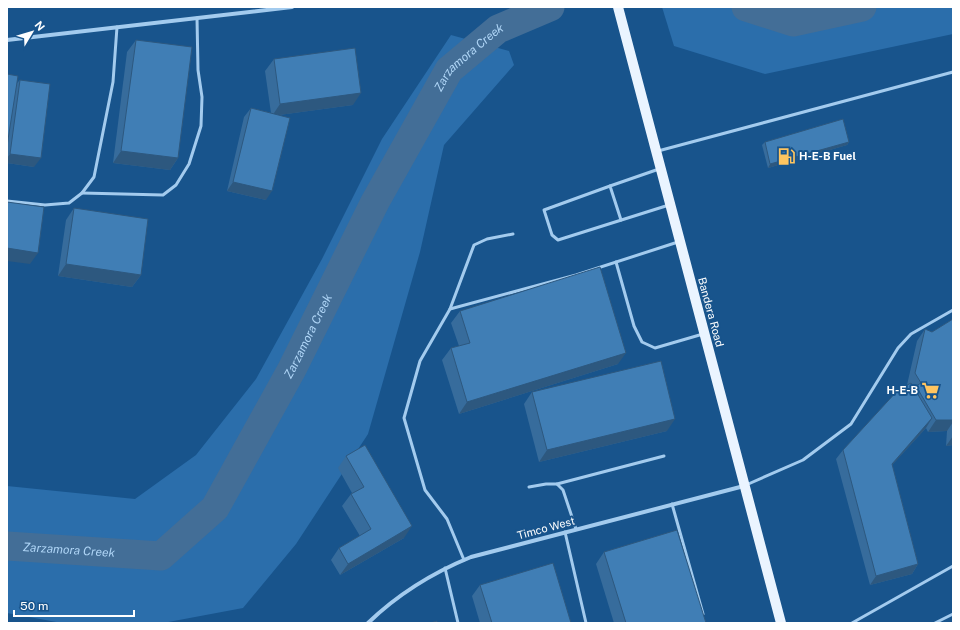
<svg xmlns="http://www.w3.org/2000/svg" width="960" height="630" font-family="'Public Sans',sans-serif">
	<rect width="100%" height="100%" fill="#18548c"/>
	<!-- green -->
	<g fill="#2b6eab">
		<polygon points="662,7 953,7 953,34 765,74 674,46"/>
		<polygon points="451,35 509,51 514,65 444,145 420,252 368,434 296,544 243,608 163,623 62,623 7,613 7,486 135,499 196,455 256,379 322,259 382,139"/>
	</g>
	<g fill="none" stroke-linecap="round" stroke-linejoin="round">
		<!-- river -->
		<g stroke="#436e97" stroke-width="29">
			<polyline points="746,7 793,22 862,7"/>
			<path id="s1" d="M7 546 161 556 215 508 292 369 375 202 449 70 498 29 550 7"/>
		</g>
		<!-- service -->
		<g stroke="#a3cbee" stroke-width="3">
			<polyline points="658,151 953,72"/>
			<polyline points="610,186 544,210 552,235 558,240 669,205"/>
			<polyline points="82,193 163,195 176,185 189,164 201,126 202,97 198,70 197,18"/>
			<polyline points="7,201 45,205 69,203 82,193 94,177 113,82 117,27"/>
			<polyline points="621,220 610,186 659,169"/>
			<polyline points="616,262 634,326 642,342 655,348 703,334"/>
			<polyline points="450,309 474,245 487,239 513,234"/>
			<polyline points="557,484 664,456"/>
			<polyline points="746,485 803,460 851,424 898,348 911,334 953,310"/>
			<polyline points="529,487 546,484 557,484 563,490 576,529"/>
			<polyline points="672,504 703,614"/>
			<polyline points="565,532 586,623"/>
			<polyline points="464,560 447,519 425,490 404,418 420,361 450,309 576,275 678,242"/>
			<polyline points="445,568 458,623"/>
			<polyline points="852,623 953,566"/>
			<polyline points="935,623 953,614"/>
		</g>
		<!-- minor -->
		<g stroke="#a3cbee" stroke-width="4">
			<polyline points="7,40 292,7"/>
			<path d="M368 623C398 594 432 573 471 557L744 486"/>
		</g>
		<!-- primary -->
		<polyline stroke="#eaf4ff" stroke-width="10" points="618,7 781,623"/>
	</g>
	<!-- wall -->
	<g fill="#376c9c">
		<polygon points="136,40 178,158 170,170 113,163 127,52"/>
		<polygon points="274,59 353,105 279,115 266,200 227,191 244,117 251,108 271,113 265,71"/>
		<polygon points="7,74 16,84 20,80 34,167 7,163"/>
		<polygon points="765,142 849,142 847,145 768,168 762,145"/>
		<polygon points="74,208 141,275 132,287 58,276 66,220"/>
		<polygon points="460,311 618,364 459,414 442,360 451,348 459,346 451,323"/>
		<polygon points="953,319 953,445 946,446 947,431 928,432 926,428 892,465 918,564 912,574 870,585 836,459 843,450 907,385 917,341 925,329 932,332"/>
		<polygon points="532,392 667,431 539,462 524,404"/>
		<polygon points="346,456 404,538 340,575 331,560 339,548 360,536 342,506 351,494 352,493 338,468"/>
		<polygon points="604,552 706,623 614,623 596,564"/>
		<polygon points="480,585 571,623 480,623 472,596"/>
	</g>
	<!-- shaded-wall -->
	<g fill="#2d587f">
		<polygon points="361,93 353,105 272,116 280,104"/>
		<polygon points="849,142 847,145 768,168 770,164"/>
		<polygon points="121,151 178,158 170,170 113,163"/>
		<polygon points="10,154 41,158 34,167 7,163 7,158"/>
		<polygon points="233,182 272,191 266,200 227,191"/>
		<polygon points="7,248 38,253 30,264 7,261"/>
		<polygon points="66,264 141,275 132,287 58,276"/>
		<polygon points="626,353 618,364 459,414 467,402"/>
		<polygon points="932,418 926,428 885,473 892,464"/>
		<polygon points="675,419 667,431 539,462 547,450"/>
		<polygon points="936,420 953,420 953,422 947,431 928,432"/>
		<polygon points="953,436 953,445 946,446"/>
		<polygon points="412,526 404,538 340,575 348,564"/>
		<polygon points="918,564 912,574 870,585 876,576"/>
	</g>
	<!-- building -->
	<g fill="#407eb5" stroke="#2d587f">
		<polygon points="136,40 192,47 178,158 121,151"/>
		<polygon points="355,48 361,93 280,104 274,59"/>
		<polygon points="7,74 18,76 7,146"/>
		<polygon points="20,80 50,84 41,158 10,154"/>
		<polygon points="251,108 290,118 272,191 233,182"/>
		<polygon points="843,119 849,142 770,164 765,142"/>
		<polygon points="7,202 44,207 38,253 7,248"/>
		<polygon points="74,208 148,219 141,275 66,264"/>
		<polygon points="600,267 626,353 467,402 451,348 470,343 460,311"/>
		<polygon points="953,319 953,420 936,420 916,386 921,383 915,373 925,329 932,332"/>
		<polygon points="661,361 675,419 547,450 532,392"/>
		<polygon points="911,383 932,418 892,464 918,564 876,576 843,450 898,390"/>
		<polygon points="365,445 412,526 348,564 339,548 371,529 351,494 364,487 346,456"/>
		<polygon points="677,530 706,623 626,623 604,552"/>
		<polygon points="553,563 571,623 492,623 480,585"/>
		<polygon points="437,621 437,623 430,623"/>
	</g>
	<!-- icons -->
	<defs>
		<symbol id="fuel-bare" viewBox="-9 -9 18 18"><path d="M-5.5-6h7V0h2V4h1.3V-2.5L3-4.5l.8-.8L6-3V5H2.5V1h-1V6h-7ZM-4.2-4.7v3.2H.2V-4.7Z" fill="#ffc560" stroke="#18548c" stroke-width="2.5" paint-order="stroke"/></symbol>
		<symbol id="supermarket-bare" viewBox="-9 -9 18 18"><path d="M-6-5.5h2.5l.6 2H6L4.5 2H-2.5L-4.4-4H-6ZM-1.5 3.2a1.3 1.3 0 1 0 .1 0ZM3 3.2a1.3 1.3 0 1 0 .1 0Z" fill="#ffc560" stroke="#18548c" stroke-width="2.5" paint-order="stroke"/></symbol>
	</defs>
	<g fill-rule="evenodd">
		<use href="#fuel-bare" x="774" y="144" width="25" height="25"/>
		<use href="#supermarket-bare" x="918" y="378" width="25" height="25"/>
	</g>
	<g text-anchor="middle" stroke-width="4" stroke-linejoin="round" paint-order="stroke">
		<!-- poi labels -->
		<g font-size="11" font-weight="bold" fill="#fff" stroke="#18548c" text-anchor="start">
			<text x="799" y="160">H-E-B Fuel</text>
			<text x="918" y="394" text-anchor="end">H-E-B</text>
		</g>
		<!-- street labels -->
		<g font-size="11" fill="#fff" stroke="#18548c">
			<text transform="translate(711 312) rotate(75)" y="4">Bandera Road</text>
			<text transform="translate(546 528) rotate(-15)" y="4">Timco West</text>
		</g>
		<!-- water labels -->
		<g font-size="12" font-style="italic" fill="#afd5f6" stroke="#18548c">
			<text dy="4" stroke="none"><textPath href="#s1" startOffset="746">Zarzamora Creek</textPath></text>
			<text dy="4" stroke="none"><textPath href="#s1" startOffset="422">Zarzamora Creek</textPath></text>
			<text dy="4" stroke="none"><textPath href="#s1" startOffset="62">Zarzamora Creek</textPath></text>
		</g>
	</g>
	<!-- border -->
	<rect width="960" height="630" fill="none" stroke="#ffffff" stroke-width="16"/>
	<!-- north arrow -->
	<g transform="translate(32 32) rotate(52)" stroke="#18548c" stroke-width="3" paint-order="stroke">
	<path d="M0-3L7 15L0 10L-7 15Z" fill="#ffffff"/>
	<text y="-6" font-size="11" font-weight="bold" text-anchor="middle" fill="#ffffff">N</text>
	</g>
	<!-- scale -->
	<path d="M14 610v6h120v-6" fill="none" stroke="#ffffff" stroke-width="2"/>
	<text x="20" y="610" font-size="12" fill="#ffffff" stroke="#18548c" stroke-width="3" paint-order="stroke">50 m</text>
</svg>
